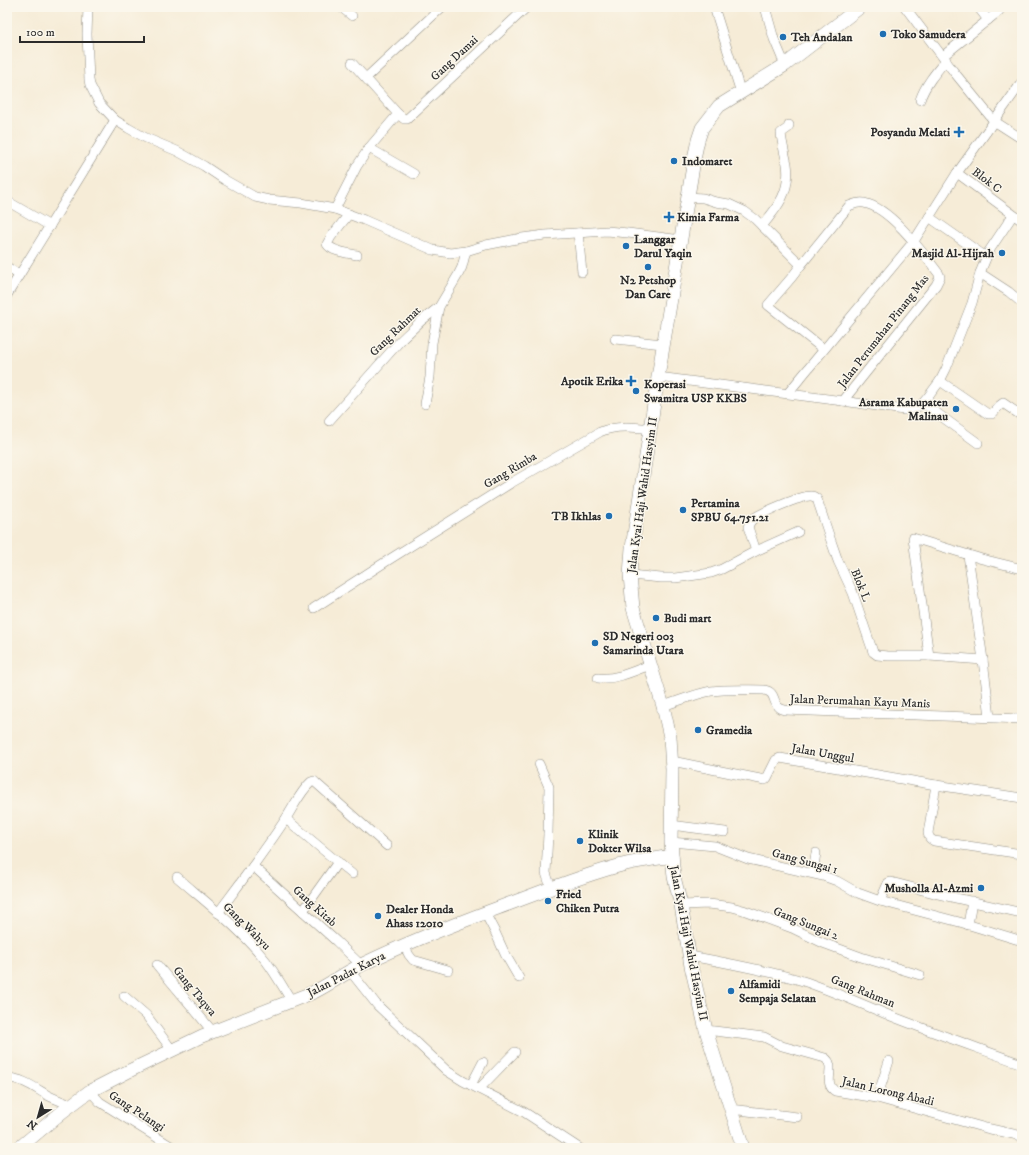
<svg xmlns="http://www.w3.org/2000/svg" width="1029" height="1155" font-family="'IM FELL DW Pica',serif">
	<rect width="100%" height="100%" fill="#fbf7ec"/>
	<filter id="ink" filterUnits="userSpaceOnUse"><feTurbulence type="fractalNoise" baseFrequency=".025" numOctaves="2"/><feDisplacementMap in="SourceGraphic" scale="8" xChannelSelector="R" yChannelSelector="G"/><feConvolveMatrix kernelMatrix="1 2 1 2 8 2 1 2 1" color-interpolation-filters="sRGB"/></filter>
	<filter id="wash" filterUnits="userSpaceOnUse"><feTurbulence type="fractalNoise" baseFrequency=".012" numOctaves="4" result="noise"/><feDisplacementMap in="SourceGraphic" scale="16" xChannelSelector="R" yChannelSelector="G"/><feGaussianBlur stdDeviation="0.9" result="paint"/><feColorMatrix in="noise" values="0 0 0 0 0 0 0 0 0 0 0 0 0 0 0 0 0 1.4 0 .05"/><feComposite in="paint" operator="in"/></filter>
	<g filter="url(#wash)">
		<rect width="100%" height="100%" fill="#f6ecd7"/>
	</g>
	<g filter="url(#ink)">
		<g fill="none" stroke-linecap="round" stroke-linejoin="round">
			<defs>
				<g id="street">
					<polyline points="88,7 87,34 89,80 90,85 99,103 115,120 128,128 146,138 177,151 204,166 225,180 255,197 269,200 301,203 335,209 364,220 433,250 450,253 466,251 486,245 522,238 545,235 607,231 628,233 681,240"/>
					<polyline points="341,7 352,16"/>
					<polyline points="714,7 741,93"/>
					<polyline points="765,7 774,39 785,65"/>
					<polyline points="905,7 954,72 994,121 1022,139"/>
					<polyline points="978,7 988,20"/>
					<polyline points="943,56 999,11"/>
					<polyline points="352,63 398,114"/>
					<polyline points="366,78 442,7"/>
					<path d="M920 100C925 85 936 72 946 60"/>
					<polyline points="369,148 414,174"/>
					<polyline points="957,173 1022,221"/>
					<path d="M688 197 703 198 716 202 729 204 744 211 755 219 801 265 849 206C854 204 858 202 864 203 891 208 923 253 939 274L940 277 936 285 843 401"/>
					<polyline points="7,201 50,226"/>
					<polyline points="335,209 357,166 369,148 398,114 404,119 407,119 527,7"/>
					<path d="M349 214 331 237 327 244C332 252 348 253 357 255"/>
					<polyline points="929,217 986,257"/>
					<path d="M762 226C778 207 791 191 787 164 785 154 782 144 781 133L788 128 789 125"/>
					<polyline points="578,233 582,272"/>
					<polyline points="801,265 792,277 768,305 823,349"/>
					<polyline points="7,267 19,275"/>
					<polyline points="980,273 1009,292 1022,303"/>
					<polyline points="7,295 115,120"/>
					<polyline points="615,339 663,344"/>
					<polyline points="658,377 843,401 904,410 917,407 923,403 928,397 940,381 946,369 972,303 980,273 989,251 1013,215"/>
					<polyline points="940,381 988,414 992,414 999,406 1003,403 1022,416"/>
					<polyline points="788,393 914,241 957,173 1022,82"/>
					<polyline points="923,403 978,443"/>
					<polyline points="425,404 430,377 432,343 439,307"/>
					<polyline points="329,421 401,340 421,321 439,307 458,275 462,267 466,251"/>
					<path d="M756 551 748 527C749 524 750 521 753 519 760 513 803 495 811 496 814 496 815 497 817 499L830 538 838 561 853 593 873 652 877 655 888 656H929L983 660"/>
					<polyline points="968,555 983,660 990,717"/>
					<polyline points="630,575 661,578 675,578 711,573 722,569 756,551 798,532"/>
					<path d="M314 608 390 559 511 483 600 432C616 425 633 427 650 429"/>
					<polyline points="929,656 913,538 982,559 1022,569"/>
					<path d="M598 678C616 680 634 671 650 665"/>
					<path d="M663 706C679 701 695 694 711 691 728 689 746 690 764 690 779 692 770 708 785 710L1022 719"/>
					<path d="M672 761 765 780 767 778 776 760 780 758 936 785 928 833C929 838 930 839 934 841L1022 854"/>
					<polyline points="539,764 549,787 548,834 546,873 551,888"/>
					<polyline points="936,785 1022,798"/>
					<polyline points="286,819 352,874"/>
					<polyline points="671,825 725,832"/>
					<polyline points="671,842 715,846 748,859 823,876 837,881 858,893 880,901 963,923 1022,941"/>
					<polyline points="253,866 336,941 361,965"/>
					<polyline points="813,873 816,853"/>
					<path d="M177 877C207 903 241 929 266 961 275 973 283 987 291 1000"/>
					<polyline points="880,901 888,883 891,882 934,893 1022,913"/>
					<polyline points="681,905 709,904 732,907 743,910 792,928 823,943 861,957 920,975"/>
					<polyline points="303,911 338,862"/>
					<path d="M218 913C241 882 264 852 285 820 293 808 300 792 311 782L314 781 316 783 387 846"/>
					<polyline points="485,913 495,932 505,954 519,978"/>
					<polyline points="968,925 972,901"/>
					<polyline points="404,945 409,955 413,960 448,970"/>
					<path d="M690 956C728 963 766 970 803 981 833 991 861 1004 891 1016 934 1033 978 1048 1022 1064"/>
					<polyline points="157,965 213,1032"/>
					<polyline points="350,971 377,1005 447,1071 463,1081 524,1112 579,1148"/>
					<polyline points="124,996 146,1015 172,1050"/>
					<path d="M706 1030 764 1037 782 1046 825 1058C837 1066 822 1083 835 1091L877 1098 986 1128 1022 1136"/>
					<path d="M7 1078C22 1078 35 1088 47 1095 55 1099 63 1102 71 1105"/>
					<polyline points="471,1085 483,1062"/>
					<polyline points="479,1089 515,1052"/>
					<polyline points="90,1091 100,1102 174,1148"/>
					<polyline points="877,1098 889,1061"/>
					<polyline points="731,1109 797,1117"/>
				</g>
				<g id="secondary">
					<path d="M19 1148 62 1112 90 1091 131 1070 202 1036 314 992C330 984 345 973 361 965 406 943 452 925 498 908 539 893 580 876 622 865 638 861 655 859 672 856"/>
					<polyline points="743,1148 706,1030 691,966 681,905 674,877 671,842 672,769 670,737 663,706 633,608 630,575 632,548 658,377 695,154 698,140 702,128 719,106 785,65 860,7"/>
				</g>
			</defs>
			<!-- street casing -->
			<use href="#street" stroke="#908c81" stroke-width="10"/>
			<!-- secondary casing -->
			<use href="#secondary" stroke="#908c81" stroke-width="14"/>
			<!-- street -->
			<use href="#street" stroke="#fff" stroke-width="9"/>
			<!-- secondary -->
			<use href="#secondary" stroke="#fff" stroke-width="13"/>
		</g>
	</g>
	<!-- markers -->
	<g fill="#1f6fb2" stroke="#fbf7ec" stroke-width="1.5">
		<circle cx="883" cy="34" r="4"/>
		<circle cx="783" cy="37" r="4"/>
		<path d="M957 126h4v4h4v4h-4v4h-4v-4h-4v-4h4z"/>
		<circle cx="674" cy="161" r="4"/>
		<path d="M667 211h4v4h4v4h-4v4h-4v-4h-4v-4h4z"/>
		<circle cx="626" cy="246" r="4"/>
		<circle cx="1002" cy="253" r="4"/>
		<circle cx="648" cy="267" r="4"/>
		<path d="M629 375h4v4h4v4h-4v4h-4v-4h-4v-4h4z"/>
		<circle cx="636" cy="391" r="4"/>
		<circle cx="956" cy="409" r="4"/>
		<circle cx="683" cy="510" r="4"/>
		<circle cx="609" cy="516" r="4"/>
		<circle cx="656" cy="618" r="4"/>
		<circle cx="595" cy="643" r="4"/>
		<circle cx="698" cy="730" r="4"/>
		<circle cx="580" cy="841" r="4"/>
		<circle cx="981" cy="888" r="4"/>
		<circle cx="548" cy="901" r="4"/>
		<circle cx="378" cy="916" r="4"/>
		<circle cx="731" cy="991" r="4"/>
	</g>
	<g text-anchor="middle" stroke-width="3" stroke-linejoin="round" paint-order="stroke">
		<!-- poi labels -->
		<g font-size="12" font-weight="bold" fill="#2b2b2b" stroke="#fbf7ec" text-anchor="start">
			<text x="891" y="38">Toko Samudera</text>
			<text x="791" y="41">Teh Andalan</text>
			<text x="950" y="136" text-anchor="end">Posyandu Melati</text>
			<text x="682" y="165">Indomaret</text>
			<text x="677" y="221">Kimia Farma</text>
			<text x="634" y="243">Langgar<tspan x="634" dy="14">Darul Yaqin</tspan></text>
			<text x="994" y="257" text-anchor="end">Masjid Al-Hijrah</text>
			<text x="648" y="284" text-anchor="middle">N2 Petshop<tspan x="648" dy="14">Dan Care</tspan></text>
			<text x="623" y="385" text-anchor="end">Apotik Erika</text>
			<text x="644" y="388">Koperasi<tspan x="644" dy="14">Swamitra USP KKBS</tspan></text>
			<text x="948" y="406" text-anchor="end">Asrama Kabupaten<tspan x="948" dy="14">Malinau</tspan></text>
			<text x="691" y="507">Pertamina<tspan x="691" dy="14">SPBU 64.751.21</tspan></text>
			<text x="601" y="520" text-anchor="end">TB Ikhlas</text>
			<text x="664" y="622">Budi mart</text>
			<text x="603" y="640">SD Negeri 003<tspan x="603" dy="14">Samarinda Utara</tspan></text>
			<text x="706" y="734">Gramedia</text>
			<text x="588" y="838">Klinik<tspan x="588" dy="14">Dokter Wilsa</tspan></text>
			<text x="973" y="892" text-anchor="end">Musholla Al-Azmi</text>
			<text x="556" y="898">Fried<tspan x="556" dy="14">Chiken Putra</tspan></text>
			<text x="386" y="913">Dealer Honda<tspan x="386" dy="14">Ahass 12010</tspan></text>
			<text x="739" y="988">Alfamidi<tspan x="739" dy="14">Sempaja Selatan</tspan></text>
		</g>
		<!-- street labels -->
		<g font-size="12" fill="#2b2b2b" stroke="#fbf7ec">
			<text transform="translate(454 58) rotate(-43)" y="4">Gang Damai</text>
			<text transform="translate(987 180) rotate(37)" y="4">Blok C</text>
			<text transform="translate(395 331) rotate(-44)" y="4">Gang Rahmat</text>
			<text transform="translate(883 331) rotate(-52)" y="4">Jalan Perumahan Pinang Mas</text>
			<text transform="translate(510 470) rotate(-31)" y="4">Gang Rimba</text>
			<text transform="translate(642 495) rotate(-82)" y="4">Jalan Kyai Haji Wahid Hasyim II</text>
			<text transform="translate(861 585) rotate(68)" y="4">Blok L</text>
			<text transform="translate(860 701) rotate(2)" y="4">Jalan Perumahan Kayu Manis</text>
			<text transform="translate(823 753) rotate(10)" y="4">Jalan Unggul</text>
			<text transform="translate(805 861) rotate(15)" y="4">Gang Sungai 1</text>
			<text transform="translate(315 906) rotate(42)" y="4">Gang Kitab</text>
			<text transform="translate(806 923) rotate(22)" y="4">Gang Sungai 2</text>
			<text transform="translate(247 926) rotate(45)" y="4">Gang Wahyu</text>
			<text transform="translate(689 943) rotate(79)" y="4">Jalan Kyai Haji Wahid Hasyim II</text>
			<text transform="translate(346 974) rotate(-27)" y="4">Jalan Padat Karya</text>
			<text transform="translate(195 991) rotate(50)" y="4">Gang Taqwa</text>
			<text transform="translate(863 991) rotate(22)" y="4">Gang Rahman</text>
			<text transform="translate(888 1091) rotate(13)" y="4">Jalan Lorong Abadi</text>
			<text transform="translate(137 1111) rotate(33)" y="4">Gang Pelangi</text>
		</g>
	</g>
	<!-- margin -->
	<rect width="1029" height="1155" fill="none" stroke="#fbf7ec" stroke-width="24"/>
	<!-- north arrow -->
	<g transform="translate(38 1117) rotate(217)" stroke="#fbf7ec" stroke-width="3" paint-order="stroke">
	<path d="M0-3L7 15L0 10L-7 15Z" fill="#2b2b2b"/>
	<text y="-6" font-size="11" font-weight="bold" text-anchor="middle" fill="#2b2b2b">N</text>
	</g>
	<!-- scale -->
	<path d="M20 36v6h124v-6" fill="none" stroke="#2b2b2b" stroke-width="2"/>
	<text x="26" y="36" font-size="12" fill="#2b2b2b" stroke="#fbf7ec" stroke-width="3" paint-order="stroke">100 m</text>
</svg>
